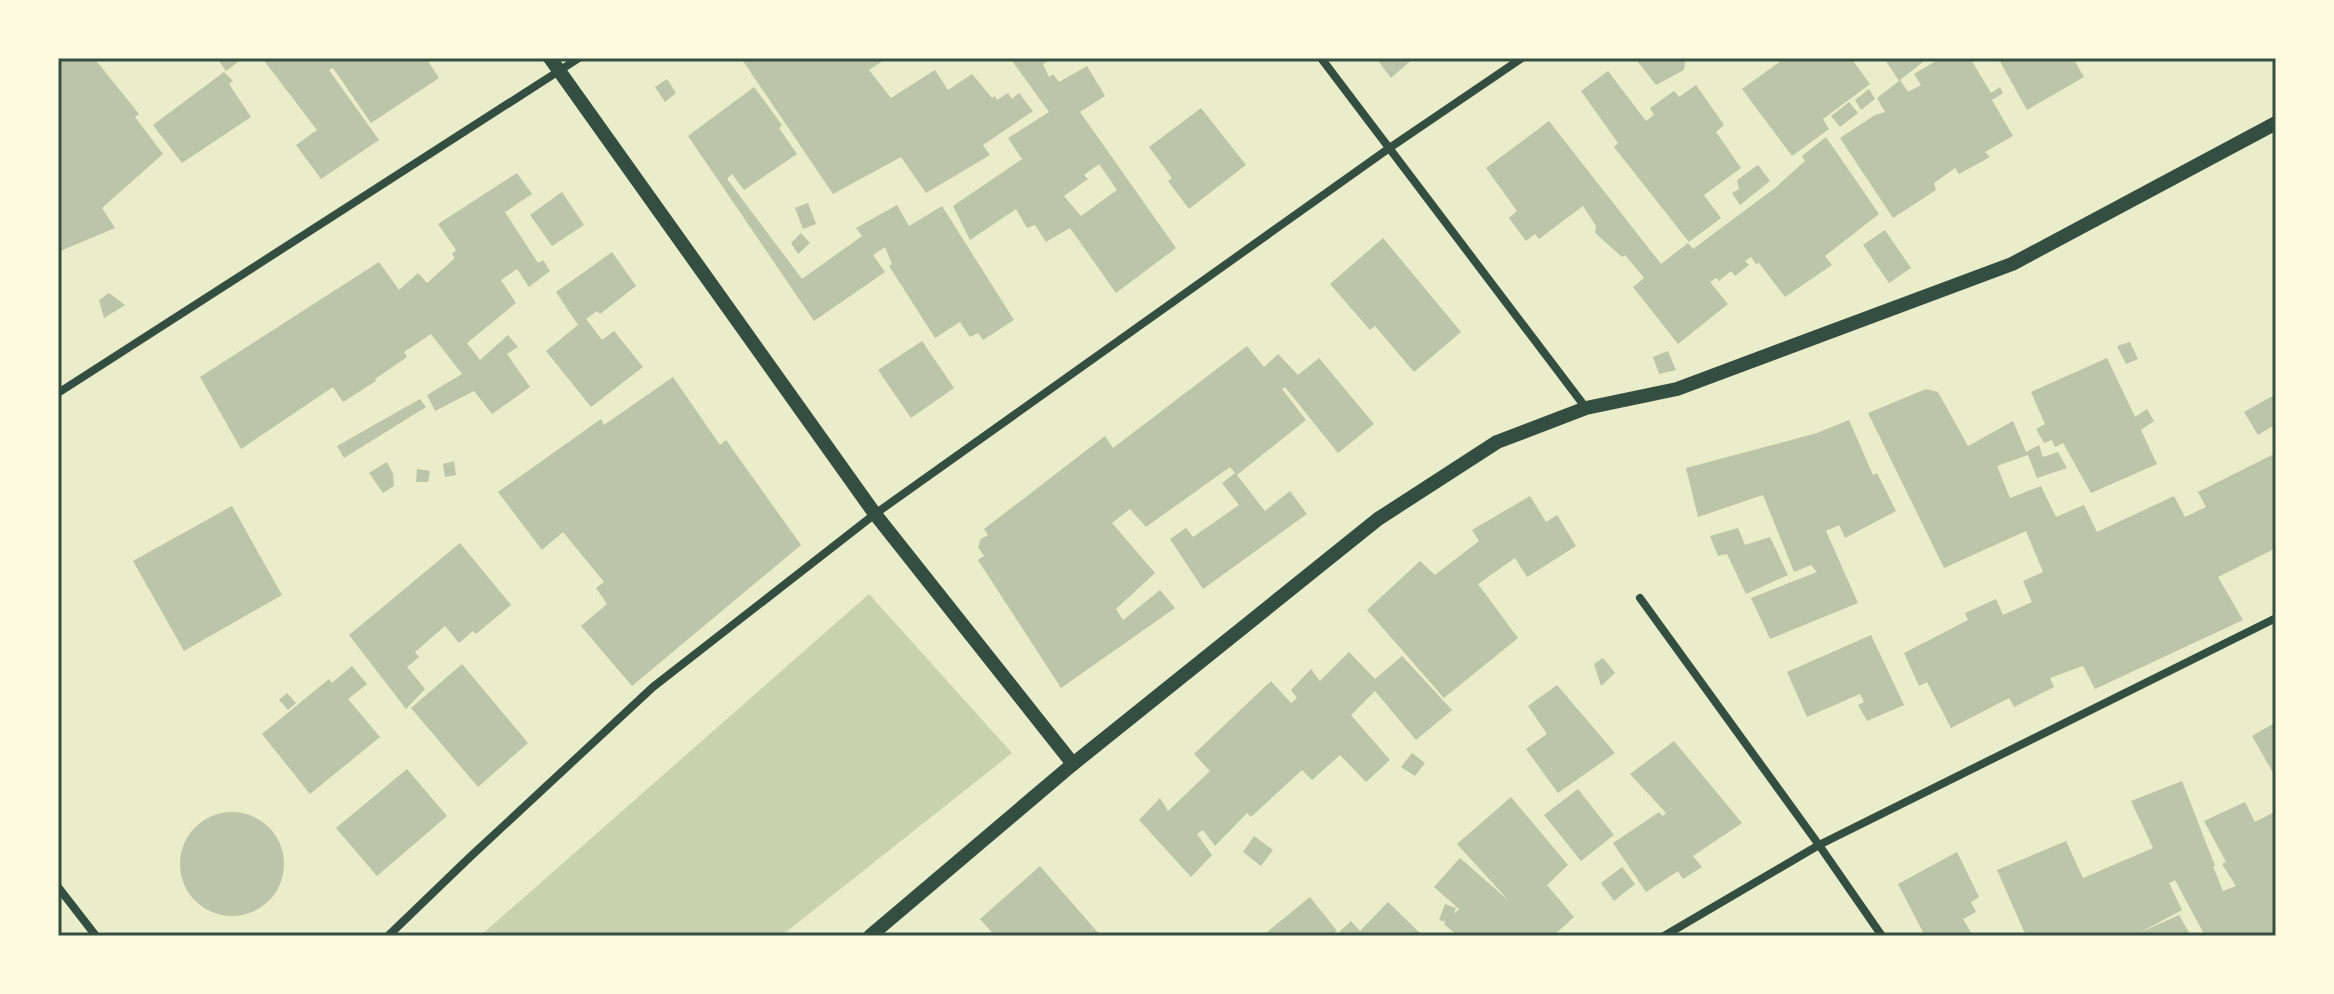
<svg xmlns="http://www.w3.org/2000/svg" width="2334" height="994" font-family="Poppins,sans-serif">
	<rect width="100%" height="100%" fill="#e9edc9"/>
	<!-- green -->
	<polygon fill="#cad2ad" points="869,594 1012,753 781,936 480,936"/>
	<!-- building -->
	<g fill="#bcc5a7" fill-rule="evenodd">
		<polygon points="58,58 94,58 139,114 135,117 163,154 102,208 115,228 58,252"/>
		<polygon points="217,58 243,58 226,71"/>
		<polygon points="262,58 426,58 439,78 371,123 333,68 329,70 379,140 321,179 296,145 317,130"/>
		<polygon points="741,58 887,58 869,70 891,98 935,70 948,90 972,74 992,98 995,96 997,100 1008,93 1012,99 1019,93 1033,111 983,145 990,155 926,193 901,157 833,194"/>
		<path d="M1010 58H1052L1043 64 1049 77 1053 74 1059 82 1087 66 1105 96 1080 112 1176 248 1116 293 1070 228 1046 242 1035 225 1027 228 1016 209 970 240 953 206 1022 159 1008 138 1049 112ZM1099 164 1117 190 1081 216 1064 196 1088 179 1084 175Z"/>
		<polygon points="1376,58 1414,58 1391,78"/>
		<polygon points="1635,58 1683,58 1685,62 1684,70 1656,85"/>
		<polygon points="1785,58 1851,58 1870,84 1823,119 1829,129 1792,156 1742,89"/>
		<polygon points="1884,58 1928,58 1900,80 1908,92 1921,85 1914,74 1941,58 1970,58 1991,93 2000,87 2003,93 1992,100 2013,136 1985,152 1990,157 1959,174 1955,168 1934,183 1936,190 1893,218 1840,138 1875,115 1885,112 1877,98 1899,81"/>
		<polygon points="1998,58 2073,58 2084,77 2027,110"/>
		<polygon points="1608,71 1646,121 1654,115 1650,108 1674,91 1679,97 1696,85 1724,125 1716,132 1741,168 1704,195 1721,218 1689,242 1614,147 1618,143 1581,91"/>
		<polygon points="224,72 233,81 229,84 251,117 182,163 153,125"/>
		<polygon points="667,79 676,93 665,102 655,87"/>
		<polygon points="754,87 782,125 779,128 797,154 744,190 732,174 727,179 802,279 862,236 856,228 897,205 909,226 942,206 1014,320 983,340 978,333 970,337 960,322 935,338 889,266 892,264 885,247 873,255 885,272 814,321 688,136"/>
		<polygon points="1869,89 1875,99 1861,110 1855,100"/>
		<polygon points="1849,102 1858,113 1840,127 1831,116"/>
		<polygon points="1201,108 1246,165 1189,209 1168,181 1172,178 1149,147"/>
		<polygon points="1549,121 1661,264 1688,243 1693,249 1775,188 1805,161 1802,156 1826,137 1879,214 1825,256 1832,265 1785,297 1759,263 1756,264 1751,257 1745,261 1749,265 1735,276 1731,271 1719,281 1716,278 1710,282 1728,304 1678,344 1633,287 1644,278 1625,255 1622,257 1595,233 1596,226 1583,206 1539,239 1535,234 1526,241 1509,218 1517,211 1486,168"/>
		<polygon points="1758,165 1770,181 1740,205 1732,193 1739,189 1737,180"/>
		<polygon points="517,173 532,194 505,212 538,263 543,260 550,271 529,287 517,269 501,280 516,303 467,343 480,360 508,335 518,347 507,354 530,387 492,414 474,391 435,411 427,395 462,374 431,334 404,352 407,357 375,379 376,381 343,402 333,387 241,449 200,377 379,262 399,290 418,273 427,283 455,258 452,254 456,250 438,224"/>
		<polygon points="562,192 584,225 552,246 530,215"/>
		<polygon points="808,203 816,224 803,229 795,208"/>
		<polygon points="1885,230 1911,268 1889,283 1863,245"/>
		<polygon points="801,233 810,243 798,254 791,243"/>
		<polygon points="1383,238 1461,332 1414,372 1375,326 1370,330 1330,284"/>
		<polygon points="612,252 636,286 600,314 597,311 586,319 602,340 614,331 643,367 591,407 546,351 578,325 556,292"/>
		<polygon points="109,293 125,305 104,318 99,300"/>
		<polygon points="922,341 954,388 911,418 878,370"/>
		<polygon points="2130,342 2138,359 2126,364 2117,346"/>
		<polygon points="1247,346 1264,367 1278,354 1298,375 1319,358 1374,424 1338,453 1285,387 1282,389 1306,420 1237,475 1265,511 1290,491 1307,514 1203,589 1170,539 1186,528 1193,537 1239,505 1222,483 1235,473 1230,467 1146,527 1130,509 1112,523 1155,573 1116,609 1123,620 1160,590 1175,608 1061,688 978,560 984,556 978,547 981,539 988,535 984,529 1105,436 1113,448"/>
		<polygon points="1668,351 1676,370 1659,374 1653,357"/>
		<polygon points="2107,358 2135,417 2147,409 2154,421 2141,430 2157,464 2091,493 2063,443 2055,447 2052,440 2044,443 2036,429 2045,424 2031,392"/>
		<polygon points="673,377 720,445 726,440 801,545 632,686 581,626 607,604 596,588 604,582 563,532 542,550 498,492 601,419 604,425"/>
		<polygon points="1926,389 1938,392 1968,446 2013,421 2026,452 2039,445 2043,457 2058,452 2067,468 2037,478 2028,455 1997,466 2010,498 2041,486 2056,517 2084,505 2097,532 2174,496 2185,517 2206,507 2198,492 2276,453 2276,534 2273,535 2276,548 2218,577 2243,620 2095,689 2083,666 2050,678 2054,687 2014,707 2009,698 1951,728 1927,682 1919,686 1904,653 1968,620 1965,613 1996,599 2003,615 2032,602 2023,581 2043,572 2026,531 1944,568 1868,413"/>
		<polygon points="2276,394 2276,424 2258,435 2244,412"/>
		<polygon points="420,399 426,407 344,458 337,446"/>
		<polygon points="1849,420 1873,475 1877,473 1896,511 1845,538 1839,525 1826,531 1858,603 1770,639 1751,598 1817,572 1811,565 1794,572 1763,495 1698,517 1686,468 1817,433"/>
		<polygon points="454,461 456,475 445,477 443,464"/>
		<polygon points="387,462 393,474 394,486 383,493 369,473"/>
		<polygon points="417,469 430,471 428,482 416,482"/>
		<polygon points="1530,496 1546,522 1557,515 1576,546 1527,577 1515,558 1478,584 1518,638 1444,698 1367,610 1420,561 1435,575 1479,541 1472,530"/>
		<polygon points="232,506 282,595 184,651 133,561"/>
		<polygon points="1738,528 1745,545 1770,537 1788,575 1746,594 1727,554 1718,556 1710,536"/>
		<polygon points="460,543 511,605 476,634 473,631 459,643 445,626 415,652 419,657 407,667 425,689 406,709 349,635"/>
		<polygon points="1871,635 1904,705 1867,721 1858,705 1864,702 1860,694 1807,717 1787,672"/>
		<polygon points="1349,652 1375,679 1402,656 1452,710 1416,740 1375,691 1351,715 1390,760 1366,782 1340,755 1312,780 1302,770 1251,817 1247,813 1215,846 1203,830 1197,834 1212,855 1191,877 1139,820 1160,798 1168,811 1210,771 1194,754 1271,681 1291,703 1297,698 1291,690 1311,669 1320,681"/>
		<polygon points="1603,658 1615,673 1601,686 1594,664"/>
		<polygon points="462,664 528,743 478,787 411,708"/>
		<polygon points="352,666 367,684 348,699 380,737 310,794 262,734 329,679 332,683"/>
		<polygon points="1557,685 1615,753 1558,793 1526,749 1547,734 1528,706"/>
		<polygon points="287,693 296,703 288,710 279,700"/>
		<polygon points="2276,722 2276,778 2252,736"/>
		<polygon points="1674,741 1742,823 1693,856 1702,867 1683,879 1678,871 1646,892 1613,843 1659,812 1663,816 1666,813 1630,774"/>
		<polygon points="1412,753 1425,763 1415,776 1401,767"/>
		<polygon points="407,769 447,816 377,876 336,828"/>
		<polygon points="2182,781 2215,866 2213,866 2223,891 2236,886 2222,864 2226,862 2204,821 2245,802 2255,822 2276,811 2276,936 2205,936 2175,880 2169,883 2182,910 2139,933 2179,915 2191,936 2026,936 1997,870 2066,841 2083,878 2153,848 2131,801"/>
		<polygon points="1578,789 1614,835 1581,861 1544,815"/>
		<polygon points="1511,797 1568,865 1547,885 1574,917 1553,936 1458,936 1444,924 1446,922 1439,920 1445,904 1456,908 1454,914 1459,909 1434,887 1460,858 1509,901 1457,844"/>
		<circle cx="232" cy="864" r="52"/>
		<polygon points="1254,836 1273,850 1261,866 1243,852"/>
		<polygon points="1957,852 1979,897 1971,902 1976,912 1963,919 1973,936 1925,936 1898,884"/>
		<polygon points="1040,866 1058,887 1101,936 995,936 980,919"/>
		<polygon points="1622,867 1635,884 1614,901 1601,883"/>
		<polygon points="1310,897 1337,931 1330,936 1262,936"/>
		<polygon points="1388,902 1423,936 1342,936 1339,932 1351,921 1360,931"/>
	</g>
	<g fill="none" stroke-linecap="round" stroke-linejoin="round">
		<!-- minor -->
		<g stroke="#344e41" stroke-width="8">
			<polyline points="1321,58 1586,408"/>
			<polyline points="58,393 579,58"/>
			<polyline points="1640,598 1819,845 1882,936"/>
			<polyline points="58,887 96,936"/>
			<polyline points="388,936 470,857 653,687 875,514 1388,149 1522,58"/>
			<polyline points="1664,936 1819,845 2276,618"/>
		</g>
		<!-- tertiary -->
		<g stroke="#344e41" stroke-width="14">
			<polyline points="550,58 875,514 1073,764"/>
			<polyline points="870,936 1073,764 1378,519 1497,442 1586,408 1677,389 2012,264 2276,123"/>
		</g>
	</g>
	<!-- border -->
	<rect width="2334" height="994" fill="none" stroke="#fefae0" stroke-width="120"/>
	<rect x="60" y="60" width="2214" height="874" fill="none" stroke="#344e41" stroke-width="3"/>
</svg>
